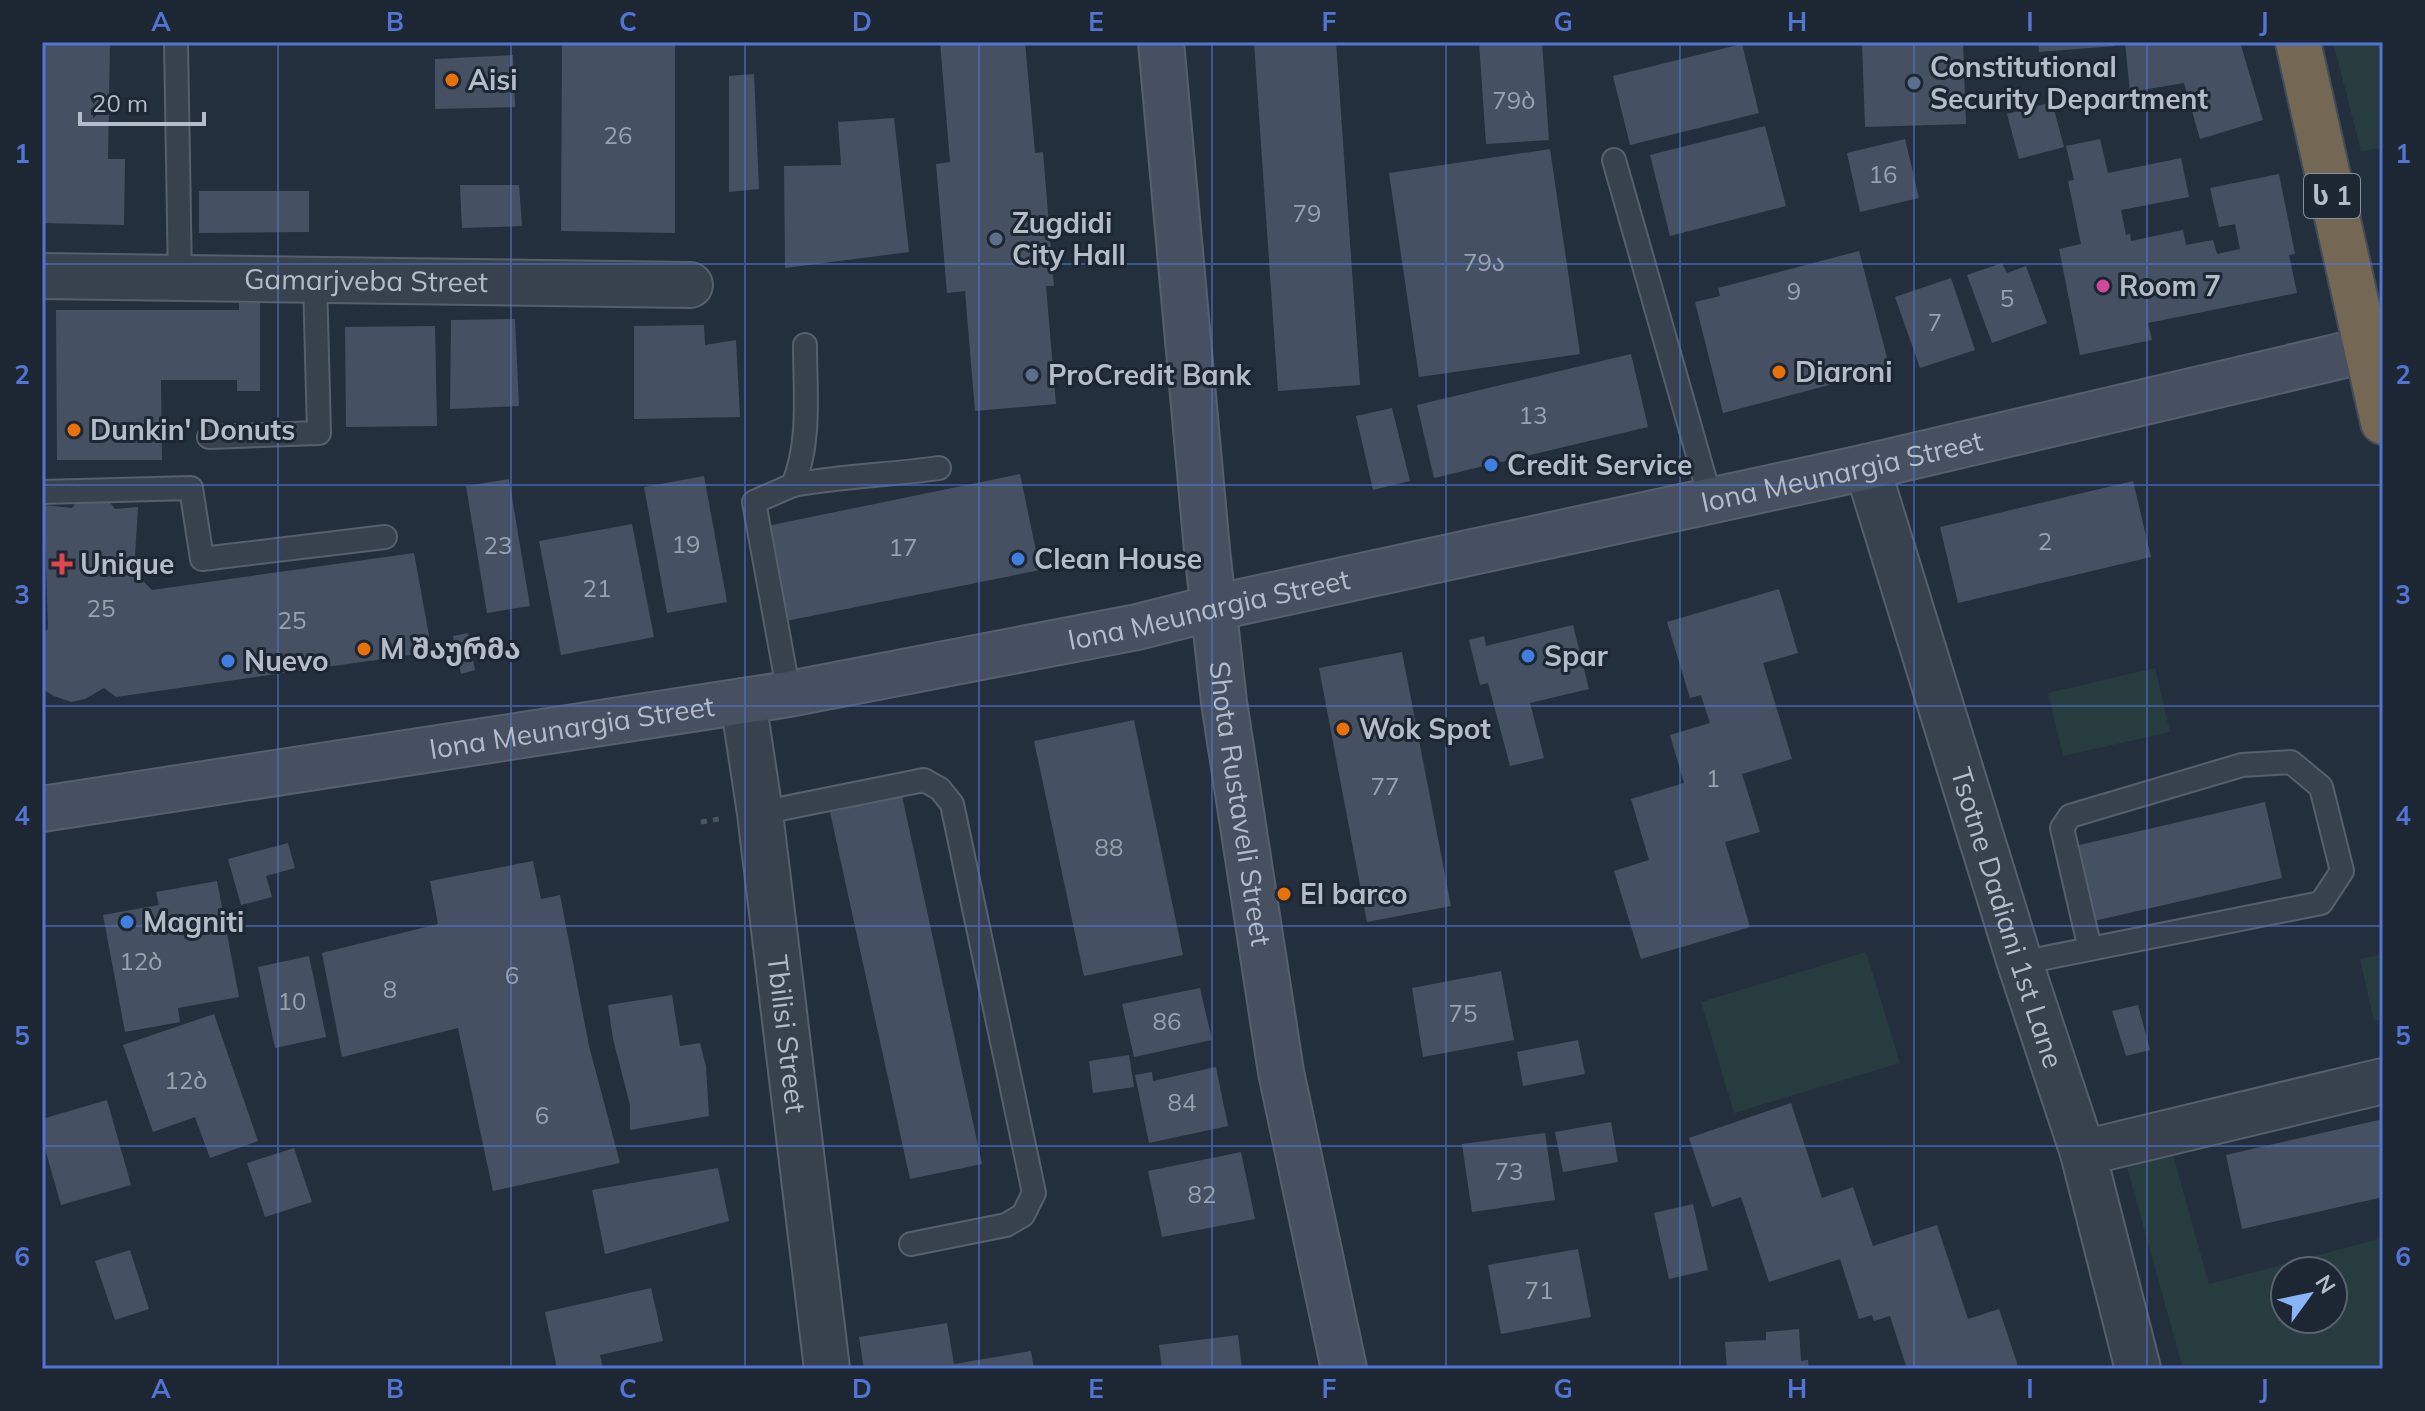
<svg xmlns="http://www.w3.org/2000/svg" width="2425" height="1411" font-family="Mulish,'Noto Sans Georgian',sans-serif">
	<rect width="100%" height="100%" fill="#242f3e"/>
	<!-- green -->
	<g fill="#263c3f" fill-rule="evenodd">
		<polygon points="2333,42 2383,42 2383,148 2361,151"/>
		<polygon points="2155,668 2170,732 2063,756 2048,693"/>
		<polygon points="1866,952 1900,1063 1734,1113 1701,1002"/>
		<polygon points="2383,954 2383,1019 2374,1021 2360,959"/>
		<path d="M2171 1148 2209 1284 2383 1238V1369H2183L2125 1160ZM2285 1271H2333V1319H2285Z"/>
	</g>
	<!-- building -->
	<g fill="#455162">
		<polygon points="42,42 110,42 108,159 125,159 124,225 42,223"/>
		<polygon points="562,42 675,42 675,233 561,231"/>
		<polygon points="940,42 1025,42 1035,153 1043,152 1054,286 1046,286 1056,404 975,411 965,291 947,293 936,164 950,162"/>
		<polygon points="1254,42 1336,42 1360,385 1278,391"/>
		<polygon points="1479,42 1542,42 1549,140 1486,144"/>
		<polygon points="1862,42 1963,42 1966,124 1865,127"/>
		<polygon points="2038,42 2114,42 2115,46 2039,52"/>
		<polygon points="2125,42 2240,42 2263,120 2200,139 2184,83 2130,92"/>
		<polygon points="1742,44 1759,113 1630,145 1613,76"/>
		<polygon points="513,55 515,107 435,109 435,59"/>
		<polygon points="754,74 759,189 729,192 729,76"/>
		<polygon points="2052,102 2064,147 2019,159 2007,114"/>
		<polygon points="894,118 909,252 785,268 784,166 841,165 838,122"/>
		<polygon points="1765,126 1786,206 1670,236 1650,155"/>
		<polygon points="1905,139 1919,198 1860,212 1847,153"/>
		<polygon points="2100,139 2108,173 2181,158 2189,197 2121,210 2126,235 2130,234 2131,241 2183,230 2186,245 2213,240 2217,254 2240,249 2235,224 2219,227 2210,188 2279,174 2295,254 2289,255 2297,293 2148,323 2152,340 2080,355 2059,249 2081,244 2068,181 2074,180 2066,146"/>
		<polygon points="1550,149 1580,354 1419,377 1389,173"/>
		<polygon points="460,185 519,185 522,226 462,228"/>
		<polygon points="199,191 309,191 309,232 199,233"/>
		<polygon points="1859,251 1890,369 1723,413 1695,302 1720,296 1718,288"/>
		<polygon points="2002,263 2007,273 2026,266 2047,323 1992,343 1967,275"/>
		<polygon points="1951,278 1975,350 1920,368 1895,297"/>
		<polygon points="239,303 260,303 260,391 237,391 237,380 161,380 162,460 57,460 56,310 239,310"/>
		<polygon points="515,319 519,406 450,409 451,320"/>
		<polygon points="704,325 705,345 736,340 740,417 634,419 634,326"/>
		<polygon points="435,326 437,426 346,427 345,327"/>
		<polygon points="1631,354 1648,427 1434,478 1417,405"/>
		<polygon points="1392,408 1410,481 1373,490 1356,416"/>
		<polygon points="1020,474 1040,570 786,621 767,526"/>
		<polygon points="704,476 727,602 667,613 644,487"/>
		<polygon points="509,479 530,606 487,613 466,486"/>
		<polygon points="2133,481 2151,557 1958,603 1940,527"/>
		<polygon points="105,496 115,509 138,507 134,572 152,590 414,553 432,652 116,697 104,688 85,699 71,702 54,696 42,689 42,634 48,629 44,505 72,508 79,498"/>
		<polygon points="632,524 654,637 561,655 539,541"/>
		<polygon points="1779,589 1798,653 1763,663 1792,759 1742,774 1760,832 1725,842 1750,927 1641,959 1614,871 1649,860 1631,799 1684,783 1670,735 1710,723 1701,695 1690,698 1667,622"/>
		<polygon points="1573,625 1589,689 1530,703 1544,758 1510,766 1488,683 1480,685 1469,640 1484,636 1486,646"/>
		<polygon points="468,633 475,670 461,674 453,636"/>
		<polygon points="1402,652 1451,906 1367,922 1319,668"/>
		<polygon points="1134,720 1183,955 1084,976 1034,741"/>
		<polygon points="902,796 982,1164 910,1179 830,812"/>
		<polygon points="2265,802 2282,878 2094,921 2075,846"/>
		<polygon points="288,843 295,868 266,876 272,897 241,905 228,859"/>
		<polygon points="533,861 541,899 560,895 589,1046 620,1163 493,1191 458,1028 342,1057 322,953 438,924 430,881"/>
		<polygon points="217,881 239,997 178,1008 180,1022 125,1032 103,915 159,905 156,892"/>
		<polygon points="309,956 326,1037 275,1048 258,967"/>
		<polygon points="1501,971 1514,1040 1423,1057 1412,988"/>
		<polygon points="1200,988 1212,1040 1134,1057 1122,1004"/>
		<polygon points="672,995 680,1046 700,1043 706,1067 709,1116 630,1130 630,1105 613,1039 608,1005"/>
		<polygon points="2138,1005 2150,1050 2126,1056 2112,1011"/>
		<polygon points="214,1014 258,1141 210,1158 195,1117 153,1132 123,1045"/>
		<polygon points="1578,1040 1585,1074 1523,1086 1517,1052"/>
		<polygon points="1129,1055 1134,1087 1093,1093 1089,1061"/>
		<polygon points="1216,1067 1228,1126 1149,1143 1135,1075 1152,1072 1153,1081"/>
		<polygon points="107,1100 131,1185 61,1205 42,1138 42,1119"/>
		<polygon points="1791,1103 1822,1198 1853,1187 1873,1246 1937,1225 1968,1319 1999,1309 2019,1369 1907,1369 1890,1316 1874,1321 1872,1315 1859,1319 1840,1259 1769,1282 1741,1197 1712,1207 1689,1138"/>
		<polygon points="2383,1119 2383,1197 2242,1229 2226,1155"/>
		<polygon points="1611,1122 1618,1162 1563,1172 1555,1132"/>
		<polygon points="1545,1133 1555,1200 1472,1212 1462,1144"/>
		<polygon points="294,1148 312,1202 265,1217 247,1163"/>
		<polygon points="1241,1152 1255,1219 1162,1237 1148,1171"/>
		<polygon points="718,1168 729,1221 605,1254 592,1190"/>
		<polygon points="1693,1204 1708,1270 1669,1279 1654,1213"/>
		<polygon points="1578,1249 1591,1317 1501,1334 1488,1265"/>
		<polygon points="130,1250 149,1309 115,1320 95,1261"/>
		<polygon points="651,1288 663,1341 600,1355 603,1369 557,1369 545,1312"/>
		<polygon points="947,1323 954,1364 1031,1351 1034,1369 864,1369 859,1337"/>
		<polygon points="1799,1329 1801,1361 1808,1360 1809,1369 1727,1369 1725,1342 1766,1340 1766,1332"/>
		<polygon points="1238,1335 1242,1369 1162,1369 1159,1345"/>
	</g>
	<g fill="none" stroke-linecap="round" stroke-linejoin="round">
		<defs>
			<g id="lane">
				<polyline points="176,42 180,278"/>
				<polyline points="1614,160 1711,501"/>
				<polyline points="209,437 319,433 315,280"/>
				<path d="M793 485C842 476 890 475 939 468"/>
				<polyline points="42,492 191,488 202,559 385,537"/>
				<path d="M789 694 754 502 793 485C811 442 805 391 805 345"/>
				<polyline points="760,813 924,780 940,789 952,804 1034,1193 1023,1215 1006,1225 911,1244"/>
				<polyline points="2020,963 2321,903 2342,871 2321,787 2291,762 2242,765 2070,816 2062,828 2090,949"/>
			</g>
			<g id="street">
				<path id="s1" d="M42 276 690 285"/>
				<path id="s2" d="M1867 467 2020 963 2083 1153 2138 1369"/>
				<path id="s3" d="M743 701 760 813 827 1369"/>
				<polyline points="2083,1153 2383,1081"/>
			</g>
			<g id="secondary">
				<path id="s4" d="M1161 42 1207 550 1224 702 1281 1072 1344 1369"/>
				<path id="s5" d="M42 809 789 694 1137 627 1213 608 1867 467 2366 350"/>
			</g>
			<polyline id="highway" points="2298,42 2383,422"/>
		</defs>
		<!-- lane casing -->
		<use href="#lane" stroke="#565f6c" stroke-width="26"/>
		<!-- street casing -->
		<use href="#street" stroke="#565f6c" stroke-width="48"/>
		<!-- secondary casing -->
		<use href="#secondary" stroke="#565f6c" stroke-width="48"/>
		<!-- highway casing -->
		<use href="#highway" stroke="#434c59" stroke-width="48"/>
		<!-- path -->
		<polyline stroke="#44595c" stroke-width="5" stroke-dasharray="6 6" stroke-linecap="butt" points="701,822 719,819"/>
		<!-- lane -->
		<use href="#lane" stroke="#38414e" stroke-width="22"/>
		<!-- street -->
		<use href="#street" stroke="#38414e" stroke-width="44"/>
		<!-- secondary -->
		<use href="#secondary" stroke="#465061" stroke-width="44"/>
		<!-- highway -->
		<use href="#highway" stroke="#746855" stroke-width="44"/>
	</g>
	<!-- grid -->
	<path fill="none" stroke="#5274d3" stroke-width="2" stroke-opacity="0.55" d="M278 42V1369M511 42V1369M745 42V1369M979 42V1369M1212 42V1369M1446 42V1369M1680 42V1369M1914 42V1369M2147 42V1369M42 264H2383M42 485H2383M42 706H2383M42 926H2383M42 1146H2383"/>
	<!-- markers -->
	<g fill="#e8710a" stroke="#1d2633" stroke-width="3">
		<circle cx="452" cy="80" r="8"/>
		<circle cx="1779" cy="372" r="8"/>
		<circle cx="74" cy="430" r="8"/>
		<circle cx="364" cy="649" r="8"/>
		<circle cx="1343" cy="729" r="8"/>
		<circle cx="1284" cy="894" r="8"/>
	</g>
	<g fill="#5c6f8a" stroke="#1d2633" stroke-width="3">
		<circle cx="1914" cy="83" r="8"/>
		<circle cx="996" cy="239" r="8"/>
		<circle cx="1032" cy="375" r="8"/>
	</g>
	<circle fill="#d1479c" stroke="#1d2633" stroke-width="3" cx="2103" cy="286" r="8"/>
	<g fill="#3f7fe0" stroke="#1d2633" stroke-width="3">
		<circle cx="1491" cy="465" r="8"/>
		<circle cx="1018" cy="559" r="8"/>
		<circle cx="1528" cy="656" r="8"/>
		<circle cx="228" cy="661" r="8"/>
		<circle cx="127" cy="922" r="8"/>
	</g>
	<path fill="#e0444e" stroke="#1d2633" stroke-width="3" d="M58 552h8v8h8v8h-8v8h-8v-8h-8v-8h8z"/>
	<g text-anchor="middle" stroke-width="6" stroke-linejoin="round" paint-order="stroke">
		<!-- number labels -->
		<g font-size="24" fill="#98a1af">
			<text x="1514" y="109">79ბ</text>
			<text x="618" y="144">26</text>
			<text x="1883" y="183">16</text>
			<text x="1307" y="222">79</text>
			<text x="1484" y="271">79ა</text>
			<text x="1794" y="300">9</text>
			<text x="2007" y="307">5</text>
			<text x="1935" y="331">7</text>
			<text x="1533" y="424">13</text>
			<text x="2045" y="550">2</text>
			<text x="686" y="553">19</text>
			<text x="498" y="554">23</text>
			<text x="903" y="556">17</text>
			<text x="597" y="597">21</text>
			<text x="101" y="617">25</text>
			<text x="292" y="629">25</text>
			<text x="1713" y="787">1</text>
			<text x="1385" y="795">77</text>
			<text x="1109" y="856">88</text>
			<text x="141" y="970">12ბ</text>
			<text x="512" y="984">6</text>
			<text x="390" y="998">8</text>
			<text x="292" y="1010">10</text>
			<text x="1463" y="1022">75</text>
			<text x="1167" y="1030">86</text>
			<text x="186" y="1089">12ბ</text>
			<text x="1182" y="1111">84</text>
			<text x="542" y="1124">6</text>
			<text x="1509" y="1180">73</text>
			<text x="1202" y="1203">82</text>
			<text x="1539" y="1299">71</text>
		</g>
		<!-- shield labels -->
		<rect fill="#1d2633" stroke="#878f9c" stroke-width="2" x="2304" y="174" width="56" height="44" rx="6"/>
		<g font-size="26" font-weight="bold" fill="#b4bcc9">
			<text x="2332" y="205">ს 1</text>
		</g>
		<!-- poi labels -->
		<g font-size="28" font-weight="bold" fill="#b4bcc9" stroke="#1d2633" text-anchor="start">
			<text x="1930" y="77">Constitutional<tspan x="1930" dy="32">Security Department</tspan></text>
			<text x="468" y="90">Aisi</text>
			<text x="1012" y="233">Zugdidi<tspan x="1012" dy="32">City Hall</tspan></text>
			<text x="2119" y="296">Room 7</text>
			<text x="1795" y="382">Diaroni</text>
			<text x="1048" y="385">ProCredit Bank</text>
			<text x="90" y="440">Dunkin' Donuts</text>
			<text x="1507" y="475">Credit Service</text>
			<text x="1034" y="569">Clean House</text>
			<text x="80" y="574">Unique</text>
			<text x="380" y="659">M შაურმა</text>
			<text x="1544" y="666">Spar</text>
			<text x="244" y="671">Nuevo</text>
			<text x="1359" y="739">Wok Spot</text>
			<text x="1300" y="904">El barco</text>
			<text x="143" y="932">Magniti</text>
		</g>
		<!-- street labels -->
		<g font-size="28" fill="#b4bcc9" stroke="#1d2633">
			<text dy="10" stroke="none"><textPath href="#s1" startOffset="324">Gamarjveba Street</textPath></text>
			<text dy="10" stroke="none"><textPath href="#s5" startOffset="1832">Iona Meunargia Street</textPath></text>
			<text dy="10" stroke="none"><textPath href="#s5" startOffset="1184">Iona Meunargia Street</textPath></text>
			<text dy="10" stroke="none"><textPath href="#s5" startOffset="536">Iona Meunargia Street</textPath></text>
			<text dy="10" stroke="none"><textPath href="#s4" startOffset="766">Shota Rustaveli Street</textPath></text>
			<text dy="10" stroke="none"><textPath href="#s2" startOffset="472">Tsotne Dadiani 1st Lane</textPath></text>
			<text dy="10" stroke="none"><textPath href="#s3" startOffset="336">Tbilisi Street</textPath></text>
		</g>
	</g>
	<!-- border -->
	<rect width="2425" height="1411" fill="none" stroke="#1d2633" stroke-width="88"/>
	<!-- north arrow -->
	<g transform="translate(2309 1295) rotate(57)"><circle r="38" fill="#1d2633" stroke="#59626f" stroke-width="2"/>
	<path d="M0-6L14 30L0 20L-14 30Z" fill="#8ab4f8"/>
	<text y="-12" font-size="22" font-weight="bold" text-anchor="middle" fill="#b4bcc9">N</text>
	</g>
	<!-- scale -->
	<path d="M80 112v12h124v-12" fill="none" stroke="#b4bcc9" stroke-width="4"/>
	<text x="92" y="112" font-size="24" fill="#b4bcc9" stroke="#1d2633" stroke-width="6" paint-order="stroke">20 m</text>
	<rect x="44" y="44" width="2337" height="1323" fill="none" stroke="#5274d3" stroke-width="3"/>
	<g font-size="26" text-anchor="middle" font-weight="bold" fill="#5274d3">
		<text x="161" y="31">A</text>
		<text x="395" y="31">B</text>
		<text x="628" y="31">C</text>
		<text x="862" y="31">D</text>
		<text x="1096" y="31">E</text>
		<text x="1329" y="31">F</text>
		<text x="1563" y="31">G</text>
		<text x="1797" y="31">H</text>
		<text x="2030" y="31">I</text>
		<text x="2264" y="31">J</text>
		<text x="22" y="163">1</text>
		<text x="2403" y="163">1</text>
		<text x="22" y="384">2</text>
		<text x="2403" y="384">2</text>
		<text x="22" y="604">3</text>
		<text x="2403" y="604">3</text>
		<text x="22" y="825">4</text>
		<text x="2403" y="825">4</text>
		<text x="22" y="1045">5</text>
		<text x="2403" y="1045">5</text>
		<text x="22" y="1266">6</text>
		<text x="2403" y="1266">6</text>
		<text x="161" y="1398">A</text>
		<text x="395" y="1398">B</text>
		<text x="628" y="1398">C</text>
		<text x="862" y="1398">D</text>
		<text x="1096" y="1398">E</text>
		<text x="1329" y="1398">F</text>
		<text x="1563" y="1398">G</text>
		<text x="1797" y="1398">H</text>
		<text x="2030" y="1398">I</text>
		<text x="2264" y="1398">J</text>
	</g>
</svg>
